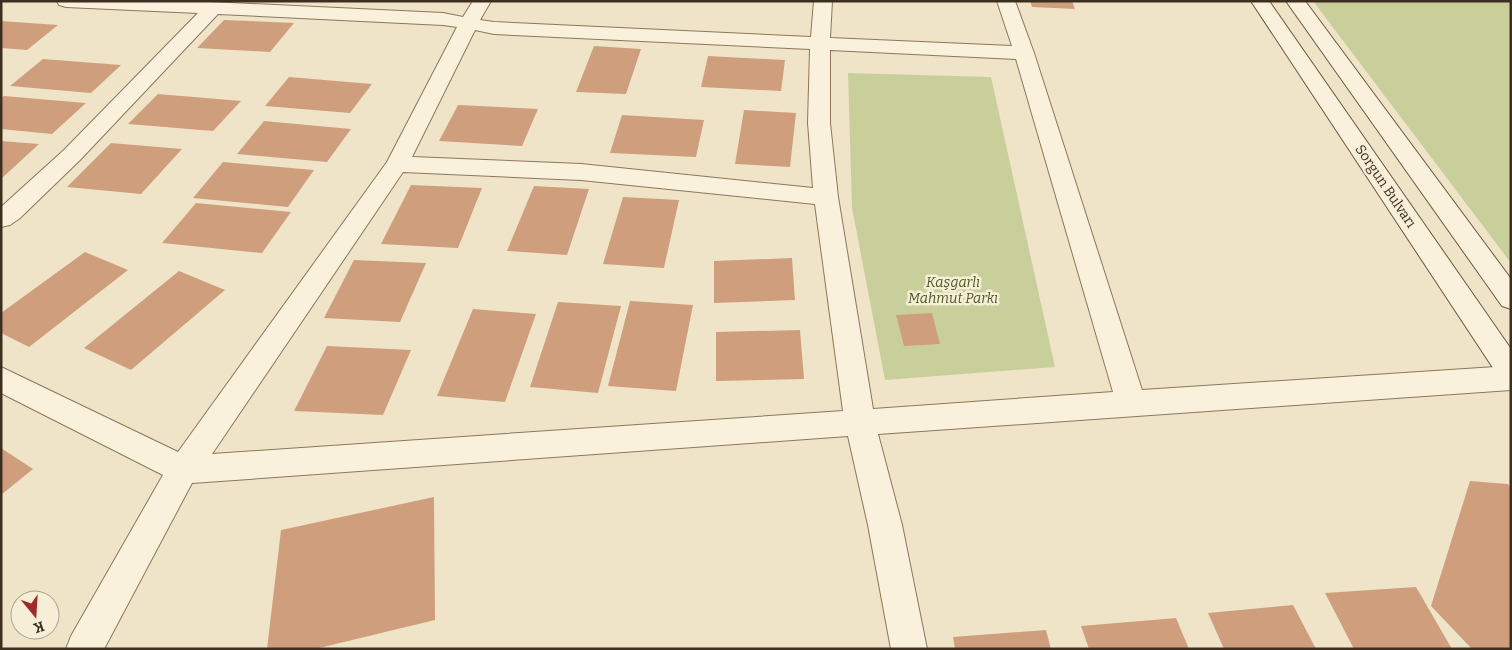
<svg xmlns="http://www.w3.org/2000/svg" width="1512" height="650" font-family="Bitter,serif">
	<rect width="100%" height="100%" fill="#f0e4c8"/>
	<!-- green -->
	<g fill="#c9cf9b">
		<polygon points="1314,1 1511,1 1511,263 1313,1"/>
		<polygon points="848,73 991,77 1055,367 885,380 852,208"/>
	</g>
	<!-- building -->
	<g fill="#cf9f7d">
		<polygon points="1030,1 1072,1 1075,9 1032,7"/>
		<polygon points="224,20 294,23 270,52 197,48"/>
		<polygon points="1,21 58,25 27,50 1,48"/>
		<polygon points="594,46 641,49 626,94 576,92"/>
		<polygon points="708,56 785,60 781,91 701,87"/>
		<polygon points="43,59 121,65 91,93 10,86"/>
		<polygon points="289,77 372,84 350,113 265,106"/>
		<polygon points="158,94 241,101 213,131 128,124"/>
		<polygon points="4,96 86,103 52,134 1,129 1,98"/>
		<polygon points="458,105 538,109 522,146 439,141"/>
		<polygon points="744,110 796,113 790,167 735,164"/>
		<polygon points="622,115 704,120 696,157 610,153"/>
		<polygon points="264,121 351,129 327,162 237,154"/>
		<polygon points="1,141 39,144 1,179"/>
		<polygon points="111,143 182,149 141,194 67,187"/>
		<polygon points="223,162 314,170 288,207 193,198"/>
		<polygon points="411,185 482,188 458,248 381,244"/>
		<polygon points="534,186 589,189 567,255 507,251"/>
		<polygon points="623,197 679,200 664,268 603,264"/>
		<polygon points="196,203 291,212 262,253 162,243"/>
		<polygon points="85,252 128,270 29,347 1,333 1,313"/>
		<polygon points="792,258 795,300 714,303 714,261"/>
		<polygon points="354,260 426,263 400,322 324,318"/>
		<polygon points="179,271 225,290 131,370 84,348"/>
		<polygon points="630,301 693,305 676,391 608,386"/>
		<polygon points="558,302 621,306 598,393 530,387"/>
		<polygon points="473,309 536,314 505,402 437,396"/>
		<polygon points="932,313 940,344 904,346 896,315"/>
		<polygon points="800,330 804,379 716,381 716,332"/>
		<polygon points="327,346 411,350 383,415 294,411"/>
		<polygon points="1,448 33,469 1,495"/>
		<polygon points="1470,481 1508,484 1511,489 1511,649 1472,649 1431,606"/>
		<polygon points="434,497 435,620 315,649 267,649 281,530"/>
		<polygon points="1416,587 1452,649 1354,649 1325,593"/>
		<polygon points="1293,605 1316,649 1224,649 1208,613"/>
		<polygon points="1176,618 1189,649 1089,649 1081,626"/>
		<polygon points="1046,630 1051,649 955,649 953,637"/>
	</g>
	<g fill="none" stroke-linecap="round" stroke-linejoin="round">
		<defs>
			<path id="street" d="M57 1H189L443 13 463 17 473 1H491L480 20 494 22 811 37 814 1H832L830 38 1012 46 997 1H1015L1034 53 1142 390 1511 366V390L878 434 902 525 927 649H891L868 525 848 436 192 483 104 649H66L71 636 163 475 1 393V367L178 452 387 162 457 27 443 25 218 14 80 160 20 218 10 225 1 227V207L64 150 198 13 66 7 59 5ZM475 30 494 34 810 49 808 123 813 188 581 164 412 157ZM830 50 1016 59 1113 392 873 409 838 197 830 123ZM403 172 581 180 815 204 843 411 212 454Z"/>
			<g id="secondary">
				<polygon points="1251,1 1269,1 1511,349 1511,383 1501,380"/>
				<polygon points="1286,1 1305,1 1511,279 1511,309 1502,306"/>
			</g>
		</defs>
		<!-- street casing -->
		<use href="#street" stroke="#8d765c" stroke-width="2"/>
		<!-- secondary casing -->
		<use href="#secondary" stroke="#6f573f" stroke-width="2"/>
		<!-- street -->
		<use href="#street" fill="#faf1dc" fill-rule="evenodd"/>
		<!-- secondary -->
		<use href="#secondary" fill="#faf1dc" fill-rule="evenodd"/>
	</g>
	<g text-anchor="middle" stroke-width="5" stroke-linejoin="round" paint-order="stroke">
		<!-- street labels -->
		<g font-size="14" fill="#3d2e20" stroke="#f7eed8">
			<text transform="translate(1386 186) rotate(56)" y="5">Sorgun Bulvarı</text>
		</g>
		<!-- park labels -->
		<g font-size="14" font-style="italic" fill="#4d5a26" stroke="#f7eed8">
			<text x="953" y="287">Kaşgarlı<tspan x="953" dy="16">Mahmut Parkı</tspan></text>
		</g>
	</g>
	<!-- border -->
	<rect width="1512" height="650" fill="none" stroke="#3d2e20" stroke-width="5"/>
	<!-- north arrow -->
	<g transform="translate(35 615) rotate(162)"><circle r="24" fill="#f7eed8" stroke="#ada18e"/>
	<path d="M0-4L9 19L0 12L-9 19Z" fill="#9e2a2b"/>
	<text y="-8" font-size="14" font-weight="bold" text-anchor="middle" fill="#3d2e20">K</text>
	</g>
</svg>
